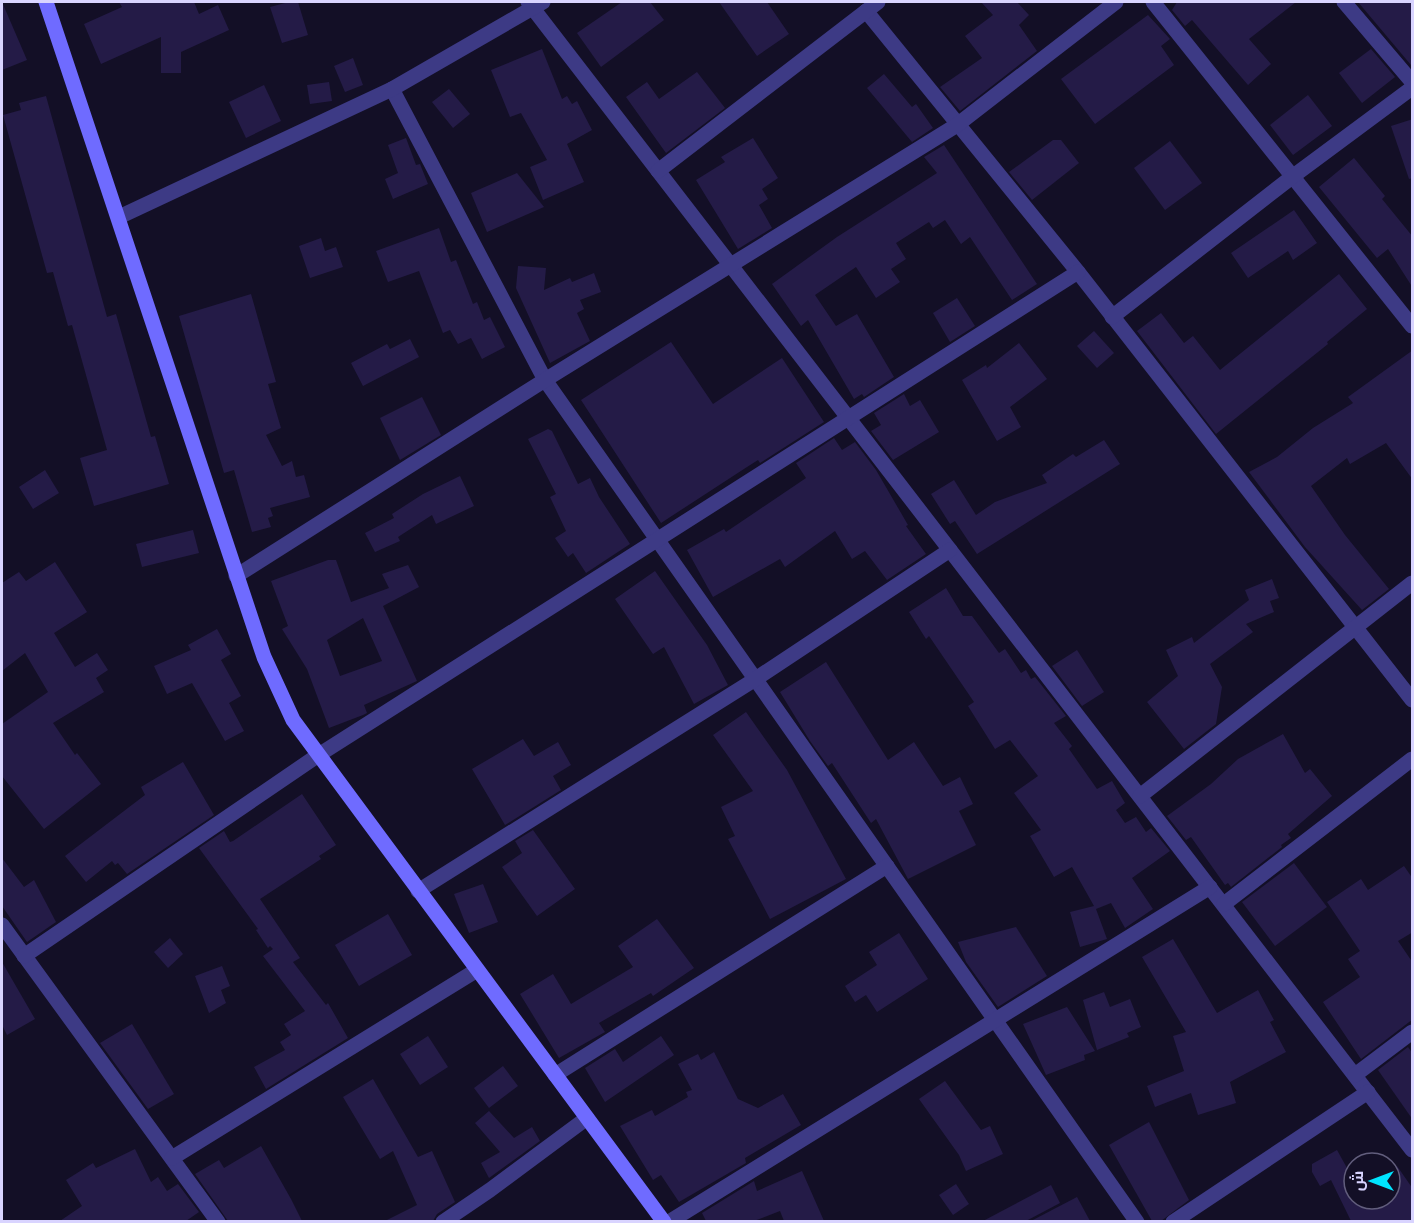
<svg xmlns="http://www.w3.org/2000/svg" width="1414" height="1223" font-family="Signika,Cairo,sans-serif">
	<rect width="100%" height="100%" fill="#130f26"/>
	<!-- building -->
	<g fill="#241b47" fill-rule="evenodd">
		<polygon points="2,2 27,60 2,70"/>
		<polygon points="119,2 194,2 199,14 218,5 229,30 181,52 181,73 161,73 161,37 101,64 84,24 122,7"/>
		<polygon points="289,2 298,2 308,35 282,43 270,7"/>
		<polygon points="622,2 650,2 664,20 601,67 577,33"/>
		<polygon points="719,2 767,2 789,34 757,56"/>
		<polygon points="981,2 1017,2 1029,15 1019,25 1037,51 960,111 940,87 982,58 965,36 993,15"/>
		<polygon points="1177,2 1296,2 1249,39 1271,64 1248,85 1192,20 1185,26 1172,10"/>
		<polygon points="1358,2 1413,2 1413,64 1411,65"/>
		<polygon points="1148,15 1170,39 1161,46 1174,65 1095,124 1061,79"/>
		<polygon points="542,49 562,99 567,96 572,104 577,101 592,130 567,144 584,182 543,200 530,167 547,160 521,113 510,117 491,70"/>
		<polygon points="1371,49 1395,77 1362,103 1339,73"/>
		<polygon points="353,58 363,85 345,92 334,66"/>
		<polygon points="697,72 725,108 666,153 626,97 647,82 659,99"/>
		<polygon points="884,74 912,107 916,104 933,128 912,142 867,88"/>
		<polygon points="329,82 332,101 310,104 307,85"/>
		<polygon points="264,85 281,121 246,138 229,102"/>
		<polygon points="449,89 470,114 453,128 432,102"/>
		<polygon points="1308,95 1332,126 1293,155 1270,125"/>
		<polygon points="46,96 107,317 116,314 151,437 155,436 169,484 94,506 80,458 107,450 72,325 68,326 53,272 47,273 3,115 21,110 19,103"/>
		<polygon points="1413,119 1413,178 1409,179 1391,126"/>
		<polygon points="406,138 416,165 420,164 428,184 393,199 385,179 398,173 388,145"/>
		<polygon points="753,138 778,178 762,189 768,199 759,205 772,228 738,249 696,180 725,162 721,157"/>
		<polygon points="1053,140 1061,140 1079,163 1032,200 1009,172"/>
		<polygon points="1170,141 1202,183 1165,210 1134,168"/>
		<polygon points="944,145 1037,284 1012,300 970,237 961,244 945,220 933,228 929,222 896,243 906,259 891,269 900,282 876,298 856,267 815,295 836,326 857,314 894,377 864,397 862,394 854,399 808,320 801,326 772,284 837,237 937,173 924,157"/>
		<polygon points="1354,158 1385,196 1382,199 1413,237 1413,288 1388,249 1377,258 1319,187"/>
		<polygon points="517,173 544,207 487,232 471,193"/>
		<polygon points="1294,210 1317,243 1293,260 1288,251 1248,278 1231,253"/>
		<polygon points="439,228 451,262 456,260 473,304 477,302 484,320 490,317 505,347 482,359 471,338 458,344 450,330 443,333 419,271 388,282 376,251"/>
		<polygon points="321,238 325,251 336,247 343,267 310,278 299,246"/>
		<polygon points="518,266 546,268 544,290 570,278 572,282 594,273 601,292 580,300 584,309 577,313 590,341 550,363 516,288"/>
		<polygon points="1339,274 1367,309 1327,342 1328,344 1216,434 1137,331 1161,313 1184,343 1193,336 1220,370"/>
		<polygon points="251,294 276,382 268,384 281,428 266,435 282,466 292,461 296,477 304,475 310,497 270,508 273,516 268,518 271,527 252,532 234,470 224,473 179,316"/>
		<polygon points="957,298 975,326 950,342 933,313"/>
		<polygon points="1094,331 1114,353 1097,368 1077,346"/>
		<polygon points="410,339 419,357 363,386 351,363 387,344 390,349"/>
		<polygon points="671,342 713,404 782,358 824,422 760,463 758,460 747,467 661,523 581,400"/>
		<polygon points="1019,343 1047,379 1010,407 1021,427 997,441 962,380 986,365 987,368"/>
		<polygon points="1413,350 1413,480 1386,443 1350,464 1347,458 1311,486 1345,535 1389,589 1362,610 1305,547 1249,472 1277,457 1313,428 1353,403 1348,397"/>
		<polygon points="904,394 910,406 920,400 939,432 893,460 871,431 881,425 874,413"/>
		<polygon points="422,397 441,435 400,460 380,418"/>
		<polygon points="548,429 552,431 578,484 590,478 599,497 630,544 586,573 573,553 568,557 555,538 566,531 550,497 556,494 528,439"/>
		<polygon points="834,438 842,450 855,442 876,470 908,525 906,526 926,554 887,580 865,551 852,559 835,531 785,567 780,559 713,597 687,550 724,529 726,532 806,478 796,463"/>
		<polygon points="1104,440 1120,464 977,554 955,521 950,524 931,494 954,480 976,515 995,502 1047,483 1042,475 1073,454 1076,457"/>
		<polygon points="45,470 59,493 33,509 19,487"/>
		<polygon points="460,476 474,506 436,524 432,515 398,537 400,541 375,552 365,533 394,518 392,514 423,494"/>
		<polygon points="193,530 199,553 142,567 136,544"/>
		<path d="M328 560H336L351 602 389 588 382 574 408 565 419 587 383 606 417 681 364 705 367 713 363 715 329 728 307 669 282 629 288 626 271 581ZM363 618 382 661 340 676 327 640Z"/>
		<polygon points="55,562 87,612 54,633 75,667 97,653 108,670 96,678 104,692 53,723 75,755 77,753 101,784 44,829 2,776 2,724 48,692 25,653 2,671 2,583 19,572 26,581"/>
		<polygon points="655,571 707,645 728,685 694,704 664,647 653,654 615,599"/>
		<polygon points="1272,579 1279,598 1270,601 1274,612 1246,624 1253,632 1210,664 1222,687 1216,724 1184,749 1147,702 1178,676 1166,650 1192,637 1194,643 1249,600 1245,590"/>
		<polygon points="946,588 963,616 972,616 999,653 1005,649 1021,673 1026,670 1031,679 1035,677 1066,716 1054,723 1072,746 1069,749 1097,789 1112,781 1125,803 1116,810 1125,823 1136,817 1146,832 1151,828 1170,851 1132,878 1153,909 1125,928 1111,903 1096,909 1107,939 1080,947 1070,912 1094,906 1072,867 1054,877 1030,836 1041,830 1014,793 1038,776 1010,740 995,749 968,706 974,702 929,636 926,639 909,612"/>
		<polygon points="217,629 231,654 221,660 241,696 229,703 244,731 225,741 192,683 167,694 154,666 191,650 188,645"/>
		<polygon points="1077,650 1104,692 1082,706 1052,666"/>
		<polygon points="826,662 888,760 914,742 943,786 960,777 973,804 959,811 976,845 908,879 876,819 871,823 832,763 828,766 810,741 780,692"/>
		<polygon points="746,712 787,770 846,879 770,919 728,839 735,836 721,807 753,791 713,735"/>
		<polygon points="1283,734 1305,773 1310,769 1332,796 1288,834 1291,838 1281,845 1282,847 1231,887 1228,883 1225,885 1191,837 1186,840 1167,816 1211,784 1238,759"/>
		<polygon points="523,739 534,756 558,742 571,765 553,776 561,790 505,825 472,769"/>
		<polygon points="183,762 214,815 127,874 118,863 115,865 112,861 86,882 65,856 145,795 141,787"/>
		<polygon points="302,794 336,845 319,856 321,859 260,899 300,958 293,962 326,1005 328,1003 348,1038 266,1089 254,1067 285,1050 280,1042 291,1035 284,1024 305,1011 263,956 273,949 270,946 268,948 256,930 258,929 199,848 224,831 230,842 233,841"/>
		<polygon points="533,830 575,889 537,916 502,867 522,853 515,841"/>
		<polygon points="2,858 24,887 34,880 56,922 27,942 2,906"/>
		<polygon points="1294,863 1327,907 1275,946 1242,902"/>
		<polygon points="1404,866 1413,879 1413,932 1398,941 1413,963 1413,1019 1361,1059 1323,1002 1360,977 1348,959 1360,951 1327,902 1361,879 1368,890"/>
		<polygon points="483,884 498,922 469,933 454,894"/>
		<polygon points="388,914 412,955 359,986 335,945"/>
		<polygon points="657,919 694,968 653,996 651,993 599,1023 605,1032 559,1058 520,994 553,974 571,1004 633,967 618,946"/>
		<polygon points="1016,927 1047,976 998,1007 966,962 958,942"/>
		<polygon points="899,933 928,979 877,1012 866,995 855,1002 845,986 877,965 869,952"/>
		<polygon points="170,938 183,954 168,968 154,952"/>
		<polygon points="1173,939 1217,1013 1258,990 1274,1020 1270,1022 1286,1052 1230,1082 1236,1103 1198,1115 1191,1093 1155,1107 1147,1086 1184,1071 1173,1036 1186,1032 1142,957"/>
		<polygon points="2,962 35,1019 7,1035 2,1025"/>
		<polygon points="222,966 230,986 221,990 226,1003 209,1013 195,976"/>
		<polygon points="1104,992 1110,1007 1130,999 1141,1027 1127,1033 1129,1037 1097,1050 1083,1000"/>
		<polygon points="1067,1007 1095,1051 1084,1055 1085,1060 1046,1075 1023,1024"/>
		<polygon points="132,1024 174,1094 148,1109 100,1043"/>
		<polygon points="428,1036 448,1067 420,1085 400,1054"/>
		<polygon points="661,1036 674,1055 605,1102 585,1068 615,1049 623,1062"/>
		<polygon points="1408,1047 1413,1054 1413,1120 1378,1070"/>
		<polygon points="714,1052 738,1099 758,1108 783,1094 801,1125 745,1158 746,1163 679,1202 661,1175 653,1180 620,1126 652,1110 655,1116 688,1097 686,1092 692,1090 678,1064 698,1054 701,1060"/>
		<polygon points="503,1066 518,1086 489,1108 474,1088"/>
		<polygon points="373,1079 418,1157 432,1151 455,1202 437,1214 433,1221 385,1221 417,1205 393,1151 380,1159 343,1097"/>
		<polygon points="945,1081 981,1130 990,1126 1003,1154 966,1171 959,1155 919,1099"/>
		<polygon points="489,1111 514,1138 532,1127 540,1141 489,1178 481,1163 500,1152 475,1123"/>
		<polygon points="1149,1122 1189,1200 1161,1221 1152,1221 1109,1145"/>
		<polygon points="261,1146 291,1199 302,1221 228,1221 195,1174 219,1160 224,1168"/>
		<polygon points="135,1149 151,1182 158,1177 167,1191 178,1184 199,1212 186,1221 60,1221 82,1206 66,1180 93,1163 96,1168"/>
		<polygon points="1337,1150 1347,1168 1354,1164 1354,1199 1390,1199 1390,1171 1397,1166 1413,1189 1413,1221 1351,1221 1331,1180 1320,1186 1312,1172 1312,1164"/>
		<polygon points="802,1171 824,1221 784,1221 780,1211 754,1221 706,1221 702,1213 754,1181 757,1191"/>
		<polygon points="956,1184 969,1204 953,1215 939,1195"/>
		<polygon points="1051,1185 1060,1203 1026,1221 983,1221"/>
		<polygon points="1077,1197 1090,1221 1031,1221"/>
	</g>
	<g fill="none" stroke-linecap="round" stroke-linejoin="round">
		<!-- street -->
		<g stroke="#3d3a85" stroke-width="15">
			<polyline points="528,2 1412,1150"/>
			<polyline points="1153,2 1412,326"/>
			<polyline points="1344,2 1412,82"/>
			<polyline points="866,11 1078,272 1412,700"/>
			<polyline points="392,89 545,380 1137,1222"/>
			<polyline points="658,171 878,2"/>
			<polyline points="119,217 392,89 543,2"/>
			<polyline points="1112,317 1292,177 1412,88"/>
			<polyline points="236,576 545,380 957,125 1116,2"/>
			<polyline points="1140,796 1412,583"/>
			<polyline points="418,891 754,680 950,550"/>
			<polyline points="1224,904 1412,759"/>
			<polyline points="2,925 218,1222"/>
			<polyline points="24,956 317,756 1078,272"/>
			<polyline points="555,1075 887,866"/>
			<polyline points="1355,1075 1412,1032"/>
			<polyline points="172,1158 477,970"/>
			<polyline points="443,1222 490,1190 587,1118"/>
			<polyline points="669,1222 1210,887"/>
			<polyline points="1173,1222 1368,1092"/>
		</g>
		<!-- secondary -->
		<polyline stroke="#6f6bff" stroke-width="15" points="46,2 264,657 293,720 664,1222"/>
	</g>
	<!-- border -->
	<rect width="1414" height="1223" fill="none" stroke="#d9d4ff" stroke-width="6"/>
	<!-- north arrow -->
	<g transform="translate(1372 1181) rotate(270)"><circle r="28" fill="#130f26" stroke="#625e7d" stroke-width="1.5"/>
	<path d="M0-4.5L10 22L0 15L-10 22Z" fill="#00e5ff"/>
	<text y="-9" font-size="16" font-weight="bold" text-anchor="middle" fill="#d9d4ff">ش</text>
	</g>
</svg>
